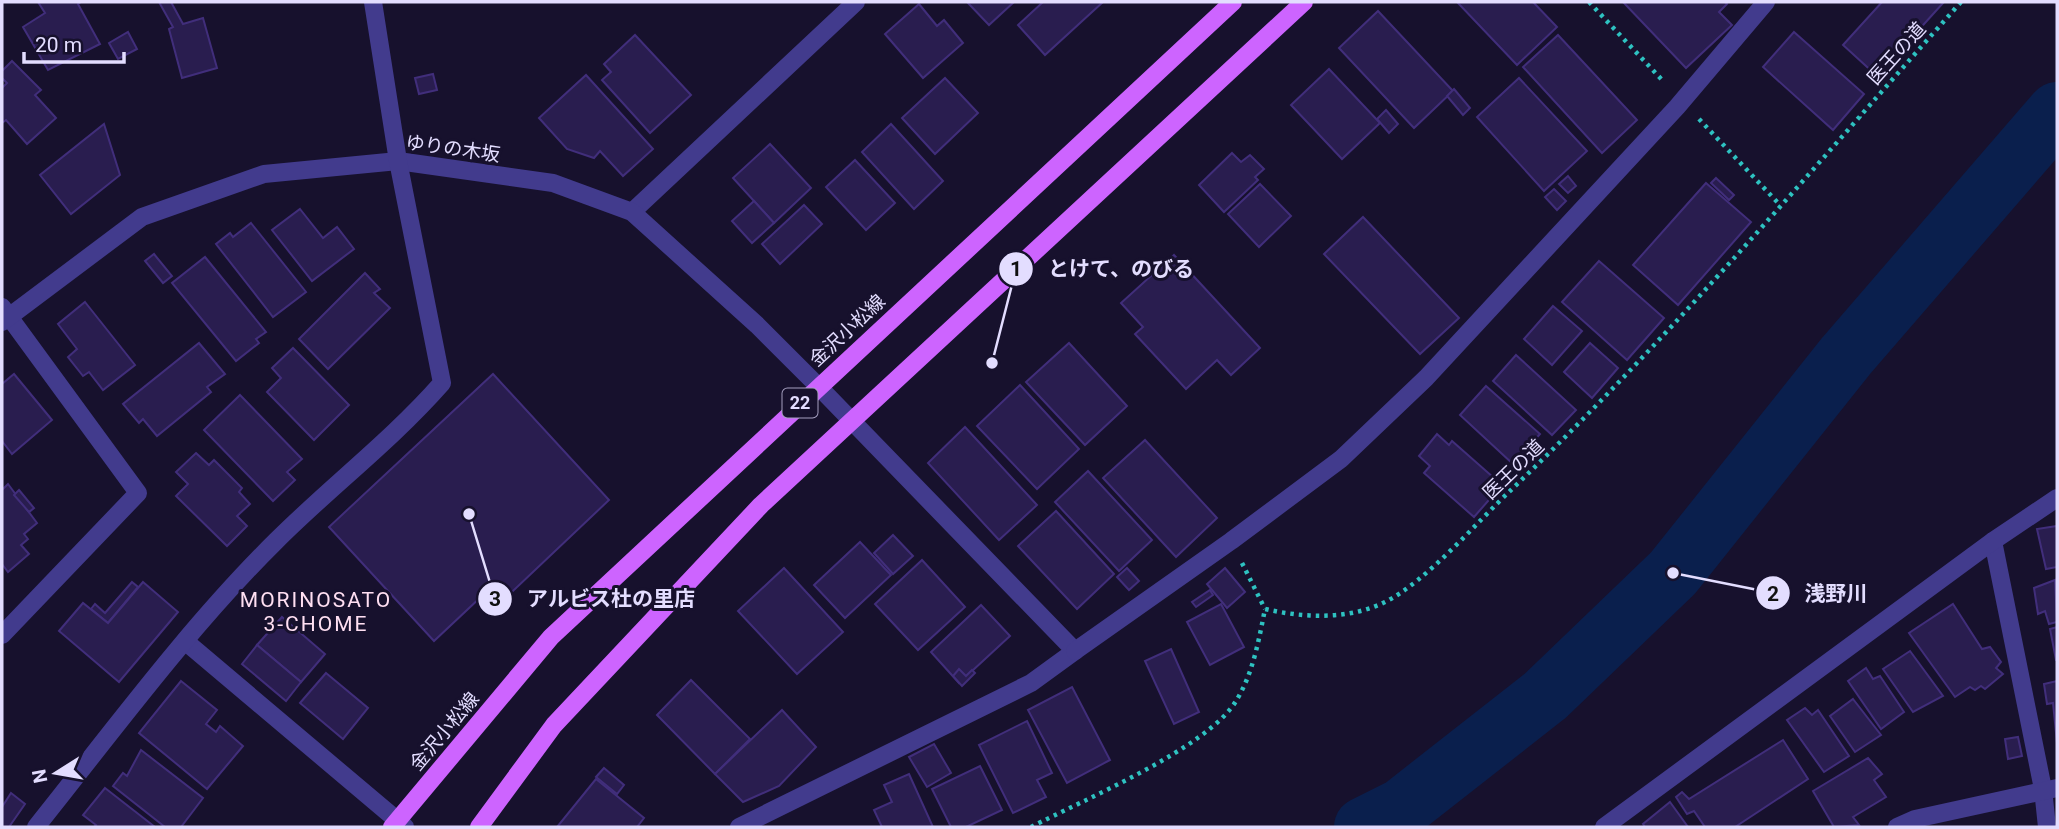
<svg xmlns="http://www.w3.org/2000/svg" width="2059" height="829" font-family="Roboto,'Noto Sans JP',sans-serif">
	<rect width="100%" height="100%" fill="#17112d"/>
	<g fill="none" stroke-linecap="round" stroke-linejoin="round">
		<!-- river -->
		<polyline stroke="#0a1f4d" stroke-width="60" points="1364,827 1402,808 1545,696 1673,573 1846,356 2057,112"/>
	</g>
	<!-- building -->
	<g fill="#291d4f" stroke="#412e7b" stroke-width="2">
		<polygon points="38,2 81,2 78,4 100,44 48,70 23,27 45,13"/>
		<polygon points="159,2 171,2 183,24 203,18 217,68 182,78 169,29 173,27"/>
		<polygon points="967,2 1014,2 989,25"/>
		<polygon points="1043,2 1103,2 1045,55 1018,25"/>
		<polygon points="1457,2 1533,2 1557,27 1517,65"/>
		<polygon points="1623,2 1725,2 1727,4 1719,12 1732,25 1686,68"/>
		<polygon points="1882,2 1944,2 1877,76 1843,45"/>
		<polygon points="919,4 937,26 944,20 963,43 923,78 885,34"/>
		<polygon points="1378,11 1453,91 1414,128 1339,48"/>
		<polygon points="128,32 137,49 118,59 109,43"/>
		<polygon points="1794,32 1864,94 1833,130 1763,67"/>
		<polygon points="635,35 691,95 650,133 602,80 611,72 604,64"/>
		<polygon points="1558,35 1637,120 1602,153 1523,67"/>
		<polygon points="12,61 41,90 35,95 56,118 27,144 6,120 2,123 2,88 7,83 2,78 2,71"/>
		<polygon points="1329,69 1380,123 1342,159 1291,105"/>
		<polygon points="433,74 437,90 419,94 415,78"/>
		<polygon points="586,75 653,149 623,176 600,151 594,158 567,149 539,118"/>
		<polygon points="945,78 978,113 935,154 902,118"/>
		<polygon points="1519,78 1587,151 1544,191 1477,117"/>
		<polygon points="1454,89 1470,108 1463,115 1447,96"/>
		<polygon points="1386,110 1398,124 1389,133 1377,119"/>
		<polygon points="104,124 120,175 71,214 40,175"/>
		<polygon points="891,124 943,181 914,209 862,152"/>
		<polygon points="770,144 811,188 774,223 733,178"/>
		<polygon points="1232,153 1241,162 1250,155 1264,169 1255,177 1258,180 1224,212 1199,185"/>
		<polygon points="855,160 895,203 866,230 826,187"/>
		<polygon points="1568,176 1576,186 1568,193 1559,184"/>
		<polygon points="1716,178 1734,195 1729,200 1711,183"/>
		<polygon points="1706,183 1751,222 1678,305 1633,265"/>
		<polygon points="1260,184 1291,216 1259,247 1228,214"/>
		<polygon points="1554,189 1566,201 1557,210 1545,197"/>
		<polygon points="754,201 774,223 752,243 732,221"/>
		<polygon points="804,205 822,224 780,264 762,244"/>
		<polygon points="300,209 323,238 337,227 354,249 312,281 272,230"/>
		<polygon points="1363,217 1459,318 1420,354 1324,254"/>
		<polygon points="251,223 306,292 273,317 216,244 230,233 233,237"/>
		<polygon points="154,254 172,276 163,283 145,261"/>
		<polygon points="1174,255 1260,348 1231,375 1217,360 1186,389 1135,334 1143,327 1121,303"/>
		<polygon points="205,257 266,332 256,339 259,343 236,361 172,283"/>
		<polygon points="1599,261 1664,318 1627,360 1562,302"/>
		<polygon points="365,273 380,289 374,293 390,308 328,369 299,339"/>
		<polygon points="85,302 135,365 103,390 89,372 83,376 68,357 77,349 58,324"/>
		<polygon points="1553,306 1582,331 1552,365 1524,339"/>
		<polygon points="199,343 225,374 207,387 211,392 157,436 143,419 139,423 123,404"/>
		<polygon points="1069,343 1127,406 1085,445 1026,382"/>
		<polygon points="1590,343 1618,368 1592,398 1564,372"/>
		<polygon points="293,348 349,405 314,440 267,392 281,378 272,368"/>
		<polygon points="1516,355 1576,410 1552,435 1493,381"/>
		<polygon points="14,374 52,420 12,454 2,441 2,384"/>
		<polygon points="493,374 609,500 495,608 483,595 434,641 329,527"/>
		<polygon points="1020,385 1079,449 1037,489 977,426"/>
		<polygon points="1486,386 1540,434 1513,464 1460,415"/>
		<polygon points="240,395 302,459 287,472 295,480 273,501 204,430"/>
		<polygon points="965,427 1037,505 999,540 928,463"/>
		<polygon points="1437,434 1449,445 1452,441 1502,485 1474,517 1424,473 1430,466 1419,456"/>
		<polygon points="1145,440 1217,518 1176,557 1103,478"/>
		<polygon points="196,453 209,465 214,460 242,488 239,492 250,504 237,516 247,526 227,546 176,496 188,484 176,472"/>
		<polygon points="1088,471 1152,540 1119,571 1055,502"/>
		<polygon points="8,484 37,523 24,534 28,539 21,545 29,554 8,572 2,564 2,490"/>
		<polygon points="19,490 34,508 29,512 14,495"/>
		<polygon points="1056,511 1114,574 1077,609 1018,546"/>
		<polygon points="2057,526 2057,567 2046,569 2037,529"/>
		<polygon points="893,535 913,556 893,574 874,553"/>
		<polygon points="860,542 891,575 845,618 814,585"/>
		<polygon points="922,560 965,607 918,650 875,604"/>
		<polygon points="784,568 843,632 797,674 738,611"/>
		<polygon points="1127,568 1139,581 1129,590 1117,577"/>
		<polygon points="1225,568 1245,592 1227,608 1207,584"/>
		<polygon points="2055,580 2057,622 2049,624 2045,611 2038,614 2034,588"/>
		<polygon points="132,582 138,587 108,623 91,609 95,604 105,613"/>
		<polygon points="143,582 178,612 119,682 59,631 83,603 108,623"/>
		<polygon points="1210,590 1213,595 1196,607 1192,602"/>
		<polygon points="1221,604 1244,647 1210,665 1187,622"/>
		<polygon points="1953,604 1982,649 1990,647 2001,662 1996,668 2003,674 1985,689 1981,686 1975,690 1970,687 1955,697 1909,633"/>
		<polygon points="981,605 1010,636 959,683 931,652"/>
		<polygon points="282,617 325,654 301,682 257,645"/>
		<polygon points="2057,627 2057,660 2056,660 2050,629"/>
		<polygon points="257,645 301,682 286,701 242,664"/>
		<polygon points="1171,649 1199,712 1174,724 1145,661"/>
		<polygon points="1910,651 1943,696 1913,712 1883,669"/>
		<polygon points="1866,668 1873,679 1880,676 1904,712 1881,729 1848,681"/>
		<polygon points="959,669 966,676 972,670 975,673 962,686 953,676"/>
		<polygon points="326,673 368,708 343,739 300,703"/>
		<polygon points="691,680 750,739 715,774 657,715"/>
		<polygon points="181,681 217,710 206,724 216,732 220,726 243,746 207,789 139,733"/>
		<polygon points="2057,681 2057,743 2053,703 2047,704 2044,684"/>
		<polygon points="1072,687 1110,760 1067,783 1028,710"/>
		<polygon points="1853,699 1881,735 1855,752 1830,716"/>
		<polygon points="1805,708 1812,715 1818,710 1849,756 1824,772 1787,720"/>
		<polygon points="782,710 816,747 779,786 743,802 715,774"/>
		<polygon points="1027,721 1052,773 1037,780 1046,797 1013,813 979,745"/>
		<polygon points="2018,737 2022,756 2008,759 2005,739"/>
		<polygon points="1783,740 1808,779 1735,827 1705,827 1694,811 1687,814 1676,797 1682,792 1689,799"/>
		<polygon points="934,744 951,773 927,787 909,757"/>
		<polygon points="141,750 203,798 181,827 165,827 113,786 123,773 127,776"/>
		<polygon points="1868,758 1882,774 1874,780 1886,797 1853,817 1859,825 1834,827 1813,791"/>
		<polygon points="980,766 1002,810 966,827 951,827 932,789"/>
		<polygon points="604,768 624,785 617,794 596,777"/>
		<polygon points="909,774 933,827 882,827 874,810 892,802 884,785"/>
		<polygon points="596,779 644,818 637,827 557,827"/>
		<polygon points="105,788 155,827 94,827 96,825 83,815"/>
		<polygon points="11,793 25,804 9,827 2,827 2,807"/>
		<polygon points="1670,802 1688,827 1645,827 1643,824"/>
	</g>
	<g fill="none" stroke-linecap="round" stroke-linejoin="round">
		<!-- path -->
		<g stroke="#2ec2c1" stroke-width="4.5" stroke-dasharray="3.5 5" stroke-linecap="butt">
			<polyline points="1589,2 1664,82"/>
			<polyline points="1699,119 1780,205"/>
			<polyline points="1242,563 1265,609"/>
			<path d="M1031 827C1083 800 1208 748 1236 701 1253 674 1259 639 1265 609 1304 618 1349 620 1385 602 1427 581 1476 523 1511 490 1671 337 1814 167 1961 2"/>
		</g>
		<!-- minor -->
		<g stroke="#423b8d" stroke-width="18">
			<polyline points="632,212 856,2"/>
			<polyline points="2,307 138,493 2,635"/>
			<polyline points="2,322 142,217 264,174 398,161 553,183 632,212 757,325 818,386 1075,651 1031,683 739,827"/>
			<polyline points="1993,541 2043,789 2047,827"/>
			<polyline points="186,642 405,827"/>
			<polyline points="1075,651 1231,541 1341,459 1426,378 1677,107 1766,2"/>
			<path d="M36 827C112 732 189 627 276 541 330 487 391 441 442 383L398 161 373 2"/>
			<polyline points="1604,827 1993,541 2057,498"/>
			<polyline points="1897,827 1915,819 2057,788"/>
		</g>
		<!-- major -->
		<g stroke="#cd64ff" stroke-width="18">
			<polyline points="392,827 551,637 1233,2"/>
			<polyline points="479,827 554,725 761,505 1304,2"/>
		</g>
	</g>
	<g text-anchor="middle" stroke-width="6" stroke-linejoin="round" paint-order="stroke">
		<!-- shield labels -->
		<rect fill="#17112d" stroke="#a6a0c0" stroke-width="2" x="782.5" y="388.5" width="35" height="29" rx="5"/>
		<g font-size="18" font-weight="bold" fill="#e3ddff">
			<text x="800" y="409">22</text>
		</g>
		<!-- street labels -->
		<g font-size="19" fill="#e3ddff" stroke="#17112d">
			<text transform="translate(1896 53) rotate(-48)" y="7">医王の道</text>
			<text transform="translate(453 148) rotate(8)" y="7">ゆりの木坂</text>
			<text transform="translate(847 330) rotate(-43)" y="7">金沢小松線</text>
			<text transform="translate(1513 469) rotate(-44)" y="7">医王の道</text>
			<text transform="translate(444 731) rotate(-50)" y="7">金沢小松線</text>
		</g>
		<!-- neighbourhood labels -->
		<g font-size="21" letter-spacing="2" fill="#ffdff2" stroke="#17112d">
			<text x="316" y="607">MORINOSATO<tspan x="316" dy="24">3-CHOME</tspan></text>
		</g>
	</g>
	<!-- callouts -->
	<path fill="none" stroke="#e3ddff" stroke-width="2.5" d="M992 363L1016 269M1673 573L1773 593M469 514L495 599"/>
	<g fill="#e3ddff" stroke="#17112d" stroke-width="2.5">
		<circle cx="992" cy="363" r="7"/>
		<circle cx="1673" cy="573" r="7"/>
		<circle cx="469" cy="514" r="7"/>
		<circle cx="1016" cy="269" r="18"/>
		<circle cx="1773" cy="593" r="18"/>
		<circle cx="495" cy="599" r="18"/>
	</g>
	<g font-size="21" text-anchor="middle" font-weight="bold" fill="#111">
		<text x="1016" y="276">1</text>
		<text x="1773" y="601">2</text>
		<text x="495" y="606">3</text>
	</g>
	<g font-size="21" text-anchor="middle" font-weight="bold" fill="#e3ddff" stroke="#17112d" stroke-width="6" stroke-linejoin="round" paint-order="stroke">
		<text x="1121" y="276">とけて、のびる</text>
		<text x="1836" y="601">浅野川</text>
		<text x="611" y="606">アルビス杜の里店</text>
	</g>
	<!-- border -->
	<rect width="2059" height="829" fill="none" stroke="#e3ddff" stroke-width="7"/>
	<!-- north arrow -->
	<g transform="translate(56 773) rotate(259)" stroke="#17112d" stroke-width="5" paint-order="stroke">
	<path d="M0-5L12 26L0 18L-12 26Z" fill="#e3ddff"/>
	<text y="-10" font-size="19" font-weight="bold" text-anchor="middle" fill="#e3ddff">N</text>
	</g>
	<!-- scale -->
	<path d="M24 52v10h100v-10" fill="none" stroke="#e3ddff" stroke-width="3.5"/>
	<text x="35" y="52" font-size="21" fill="#e3ddff" stroke="#17112d" stroke-width="5" paint-order="stroke">20 m</text>
</svg>
